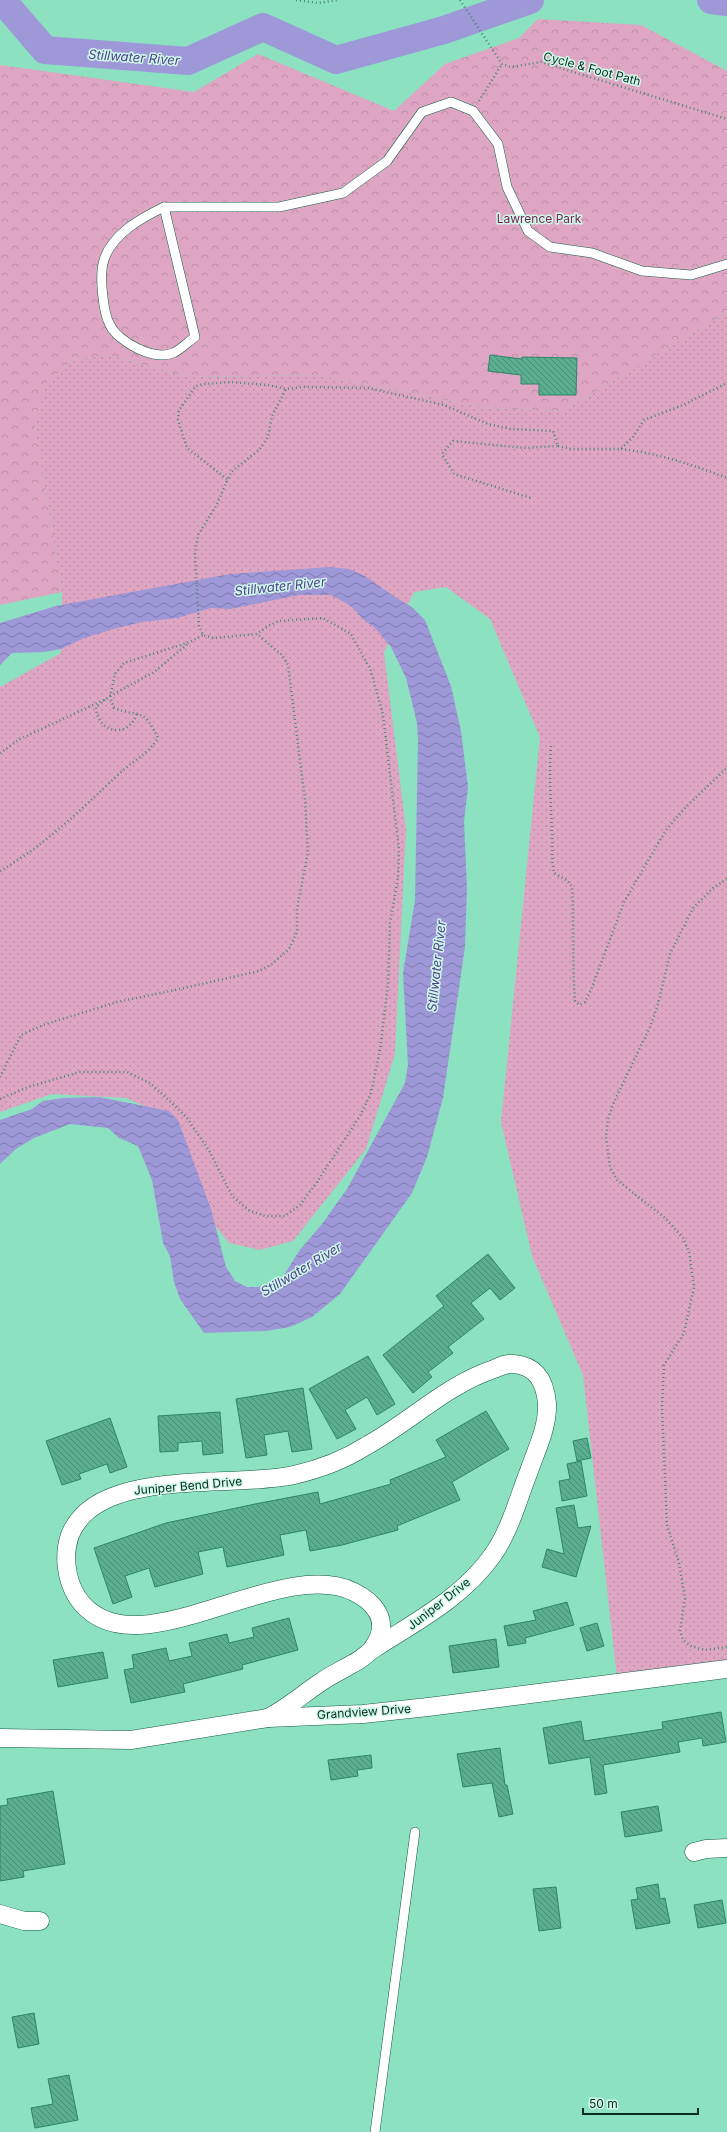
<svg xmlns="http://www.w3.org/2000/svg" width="727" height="2132" font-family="Inter,sans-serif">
	<defs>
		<pattern id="grass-dots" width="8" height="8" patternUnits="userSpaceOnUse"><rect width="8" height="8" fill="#dea6c2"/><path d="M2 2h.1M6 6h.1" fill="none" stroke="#bd8fa6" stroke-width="1.8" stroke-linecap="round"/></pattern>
		<pattern id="forest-crowns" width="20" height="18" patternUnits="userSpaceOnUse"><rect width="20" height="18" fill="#dea6c2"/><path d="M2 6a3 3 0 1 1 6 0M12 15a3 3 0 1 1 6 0" fill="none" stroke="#bd8fa6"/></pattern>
		<pattern id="water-waves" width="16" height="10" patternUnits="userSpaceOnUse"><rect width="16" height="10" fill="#9e98d9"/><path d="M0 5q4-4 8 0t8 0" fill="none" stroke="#7f7cb0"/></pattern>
		<pattern id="building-back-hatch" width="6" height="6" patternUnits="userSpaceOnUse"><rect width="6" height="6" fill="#5bae90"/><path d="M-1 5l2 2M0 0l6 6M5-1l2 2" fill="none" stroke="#498e75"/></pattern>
	</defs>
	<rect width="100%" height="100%" fill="#8be1c0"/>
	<!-- grass -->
	<polygon fill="url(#grass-dots)" points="727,312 727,1663 617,1678 583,1375 532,1256 501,1122 540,737 490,619 446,587 414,592 384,652 406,829 395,1054 366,1149 293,1241 260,1250 229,1243 198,1204 169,1117 126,1098 52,1094 0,1112 0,687 61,653 62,592 35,426 45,383 75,359 109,355 188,377 316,375 488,408 563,411"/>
	<!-- forest -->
	<polygon fill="url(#forest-crowns)" points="538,19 641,25 727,71 727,312 563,411 488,408 316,375 188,377 109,355 75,359 45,383 35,426 62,592 0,605 0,65 194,92 258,54 394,111 445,64 519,38"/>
	<!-- water -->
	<polygon fill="url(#water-waves)" points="330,567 349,569 365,576 395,597 413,608 425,620 451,686 461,731 468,787 464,821 467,888 465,947 443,1098 427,1157 412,1193 340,1294 312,1317 290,1327 266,1331 204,1333 180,1299 174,1282 170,1256 163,1243 152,1180 138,1146 119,1138 108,1128 70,1124 34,1138 17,1148 0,1164 0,1120 32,1109 43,1101 63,1098 99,1097 169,1111 178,1120 211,1209 226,1267 235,1281 247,1287 258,1287 283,1277 299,1251 322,1224 347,1189 405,1083 408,1065 403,973 415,900 418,741 417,723 406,678 391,647 375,628 363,619 351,606 331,595 299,595 230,609 211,608 177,618 142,622 113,629 84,638 61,649 44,652 12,653 0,665 0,623 56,606 230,574"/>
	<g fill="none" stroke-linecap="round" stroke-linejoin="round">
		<!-- river -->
		<g stroke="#9e98d9" stroke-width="28">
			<polyline points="2,0 45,50 188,61 263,27 336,60 444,30 530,0"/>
			<polyline points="711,0 727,2"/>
		</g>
	</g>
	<!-- building -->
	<g fill="url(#building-back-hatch)" stroke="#2c8669">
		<polygon points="490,355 522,359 522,357 577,358 576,395 539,395 539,384 521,384 521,375 488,371"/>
		<polygon points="488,1254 515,1288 500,1300 490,1288 471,1303 484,1319 448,1347 453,1353 428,1372 432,1377 413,1393 383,1355 444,1306 436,1296"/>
		<polygon points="368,1356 395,1404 377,1415 367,1397 345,1410 356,1429 337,1439 309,1389"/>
		<polygon points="303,1388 312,1449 292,1452 288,1431 264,1435 267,1455 246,1458 236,1399"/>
		<polygon points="486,1411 509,1449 452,1482 460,1500 397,1526 398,1530 342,1545 310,1551 306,1530 280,1535 284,1555 227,1567 223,1547 198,1552 203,1574 155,1587 149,1568 125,1576 132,1597 113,1604 94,1548 166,1523 255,1504 318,1492 320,1504 391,1484 390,1480 446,1457 436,1440"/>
		<polygon points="220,1412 223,1453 203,1455 202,1441 178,1443 178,1451 160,1452 158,1416"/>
		<polygon points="110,1418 127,1467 110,1473 107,1464 79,1474 81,1479 62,1485 46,1441"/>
		<polygon points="587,1438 591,1458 577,1461 573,1441"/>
		<polygon points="581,1461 587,1496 562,1501 559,1481 570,1479 567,1464"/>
		<polygon points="574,1505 578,1528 591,1526 576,1577 542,1567 547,1549 564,1554 556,1508"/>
		<polygon points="567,1602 574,1625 525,1638 526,1643 508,1646 504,1626 536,1620 533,1611"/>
		<polygon points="289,1618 298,1650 242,1665 243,1669 183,1684 185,1692 131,1703 124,1670 134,1668 132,1655 166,1648 169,1661 192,1656 189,1643 227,1634 229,1643 254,1637 252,1628"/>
		<polygon points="597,1623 604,1646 587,1651 580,1628"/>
		<polygon points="496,1639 499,1667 453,1673 449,1646"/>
		<polygon points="103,1652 108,1678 58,1687 53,1660"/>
		<polygon points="721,1712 726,1742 703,1746 702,1738 678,1742 680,1752 603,1765 607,1793 595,1795 590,1757 549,1764 543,1728 581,1721 584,1741 663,1729 662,1722"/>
		<polygon points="500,1748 505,1785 507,1785 513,1814 499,1817 492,1783 463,1787 457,1754"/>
		<polygon points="371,1755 372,1768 357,1770 358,1776 331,1780 328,1760"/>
		<polygon points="53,1791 65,1864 23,1871 24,1877 0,1881 0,1806 8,1805 7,1799"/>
		<polygon points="658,1806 662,1831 625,1837 621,1812"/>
		<polygon points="658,1884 660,1899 665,1898 670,1923 636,1929 631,1900 638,1899 636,1888"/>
		<polygon points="556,1887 561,1928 539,1931 533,1889"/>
		<polygon points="722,1900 726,1923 698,1928 694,1905"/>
		<polygon points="34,2013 39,2044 18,2048 12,2017"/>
		<polygon points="69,2075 78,2120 35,2128 31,2108 53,2104 48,2079"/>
	</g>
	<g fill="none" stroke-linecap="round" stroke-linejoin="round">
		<defs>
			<g id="lane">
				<polyline points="164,207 279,207 343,193 387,161 422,112 451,102 473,111 498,144 507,187 528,231 550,247 592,253 642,271 691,275 727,264"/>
				<path d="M164 207 195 337C188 342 180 350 173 353 154 361 118 342 110 325 103 313 99 274 104 260 112 234 141 218 164 207Z"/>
				<polyline points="375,2132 415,1832"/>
			</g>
			<g id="street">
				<path d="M268 1718C287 1708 303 1694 321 1682 331 1675 342 1670 352 1664 361 1660 367 1653 375 1648 417 1621 463 1597 492 1556 510 1531 518 1499 529 1471 537 1448 548 1427 547 1403 545 1383 537 1366 514 1364 507 1363 501 1366 494 1369 446 1385 410 1422 366 1446 344 1460 320 1469 294 1475 234 1489 97 1466 70 1535 63 1555 66 1579 77 1597 131 1678 276 1554 354 1592 362 1596 371 1602 376 1610 385 1623 381 1637 372 1649"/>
				<polyline points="0,1738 131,1740 268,1718 363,1714 428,1707 727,1669"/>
				<polyline points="694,1852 706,1849 727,1848"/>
				<polyline points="0,1914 24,1921 40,1921"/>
			</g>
		</defs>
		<!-- lane casing -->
		<use href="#lane" stroke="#155b45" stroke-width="10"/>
		<!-- street casing -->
		<use href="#street" stroke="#155b45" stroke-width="19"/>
		<!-- path -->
		<g stroke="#4c8a74" stroke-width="2.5" stroke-dasharray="1 3" stroke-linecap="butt">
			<polyline points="296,0 318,3 338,0"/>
			<polyline points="460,0 502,64 511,67 541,62 727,119"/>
			<polyline points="479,101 502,64"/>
			<polyline points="558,446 571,449 621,449 633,437 644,420 683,405 727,383"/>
			<path d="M621 449C658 453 693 465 727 478"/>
			<polyline points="227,479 187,448 178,420 179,410 196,386 204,384 231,382 268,385 286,389"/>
			<polyline points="110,696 154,672 188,644"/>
			<path d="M105 700 96 707C97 734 130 739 137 713"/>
			<path d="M551 746C549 775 551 804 552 833 553 847 551 859 554 873L568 881 572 887C574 925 572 963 575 1001L579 1005 585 1002 591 990 624 902 666 830 686 807 727 768"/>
			<polyline points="0,753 20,739 110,697 115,674 124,663 190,642 203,635"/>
			<path d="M0 871C48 843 80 810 120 773 133 761 149 753 158 738 142 705 141 719 114 708L110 697"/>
			<polyline points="727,879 713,888 693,908 670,954 658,1004 650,1027 614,1102 608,1119 606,1137 610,1167 617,1180 665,1218 683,1238 689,1252 694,1287 684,1333 664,1365 662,1407 667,1525 679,1563 685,1598 680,1632 683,1640 691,1646 705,1650 727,1647"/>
			<polyline points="0,1077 21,1035 43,1025 117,1002 175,990 259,971 272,964 289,949 297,932 297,909 308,852 305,800 288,665 282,655 257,634 213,638 203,635 199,626 195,552 198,535 216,506 231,472 259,450 268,437 272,416 286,389 302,387 368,388 444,405 488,424 511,429 553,431 558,446 526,448 453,441 442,454 454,474 531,498"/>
			<polyline points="0,1099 28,1087 80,1072 127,1072 150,1083 172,1103 187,1118 210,1152 232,1196 248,1210 265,1216 285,1216 300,1205 315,1185 360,1116 371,1093 380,1050 388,984 390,923 398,878 399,850 383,715 371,671 351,634 323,618 279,621 268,626 257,634"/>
		</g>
		<!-- lane -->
		<use href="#lane" stroke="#fff" stroke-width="9"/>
		<!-- street -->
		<use href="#street" stroke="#fff" stroke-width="18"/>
	</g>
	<g text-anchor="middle" stroke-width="3" stroke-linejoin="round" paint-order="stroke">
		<!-- street labels -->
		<g font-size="12" fill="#092f23" stroke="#cff8e7">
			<text transform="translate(592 69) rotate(15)" y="4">Cycle &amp; Foot Path</text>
			<text transform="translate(188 1486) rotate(-5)" y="4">Juniper Bend Drive</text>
			<text transform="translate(439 1604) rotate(-38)" y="4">Juniper Drive</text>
			<text transform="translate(364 1712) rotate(-4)" y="4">Grandview Drive</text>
		</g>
		<!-- park labels -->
		<g font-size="12" fill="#762655" stroke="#cff8e7">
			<text x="539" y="223">Lawrence Park</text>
		</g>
		<!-- water labels -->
		<g font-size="13" font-style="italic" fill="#4f4190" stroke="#cff8e7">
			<text transform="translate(134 57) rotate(4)" y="5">Stillwater River</text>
			<text transform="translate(280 586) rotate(-6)" y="5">Stillwater River</text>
			<text transform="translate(436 966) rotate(-84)" y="5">Stillwater River</text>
			<text transform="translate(301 1269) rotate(-31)" y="5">Stillwater River</text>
		</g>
	</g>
	<!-- scale -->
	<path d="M583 2108v6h115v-6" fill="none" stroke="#092f23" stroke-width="2"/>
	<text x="589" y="2108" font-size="12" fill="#092f23" stroke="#cff8e7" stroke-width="3" paint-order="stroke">50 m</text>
</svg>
